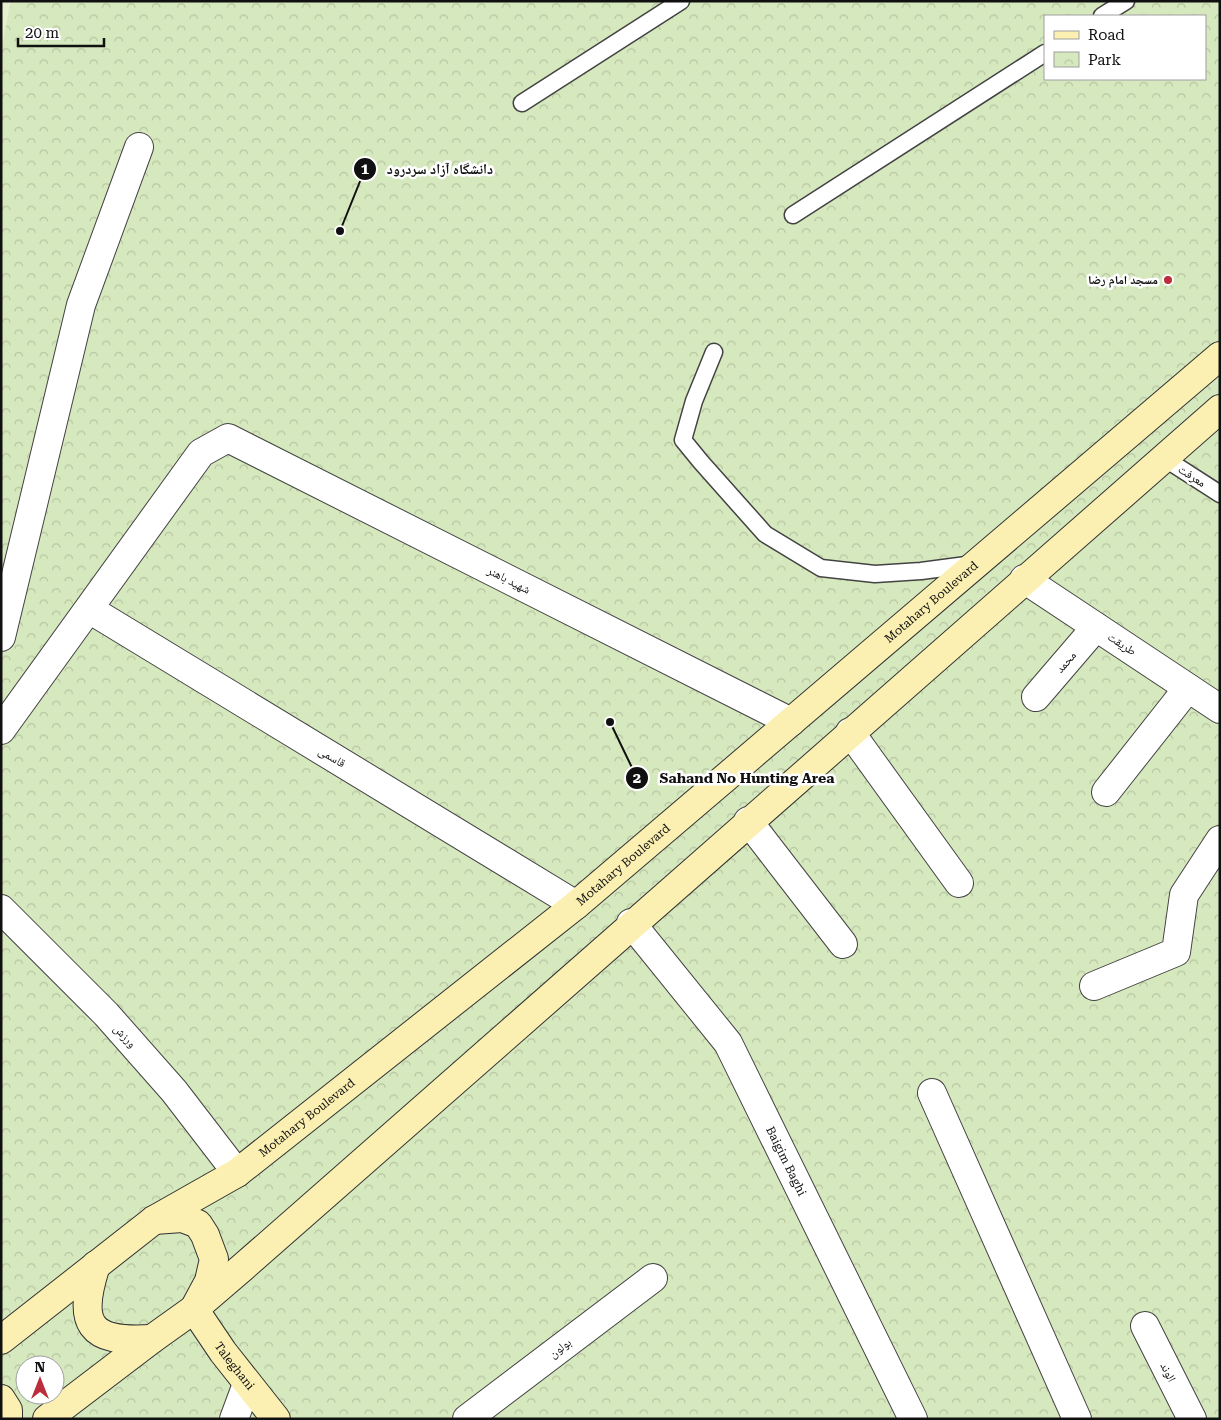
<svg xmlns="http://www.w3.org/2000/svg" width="1221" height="1420" font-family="'Roboto Serif','Noto Naskh Arabic',serif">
	<defs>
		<pattern id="park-crowns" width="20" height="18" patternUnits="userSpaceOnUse" patternTransform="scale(1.25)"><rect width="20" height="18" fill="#d6e8be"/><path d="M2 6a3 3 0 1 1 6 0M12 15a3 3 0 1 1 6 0" fill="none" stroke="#b7c6a2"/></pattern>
	</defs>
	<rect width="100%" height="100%" fill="#fefcf4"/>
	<!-- park -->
	<path fill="url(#park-crowns)" fill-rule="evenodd" d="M1 1H1220V1419H1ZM1045 16H1205V79H1045ZM25 1365H55V1395H25Z"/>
	<!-- pitch -->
	<polygon fill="#e6f0cf" points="1,1 11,1 1,50"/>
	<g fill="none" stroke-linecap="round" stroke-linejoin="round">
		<defs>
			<g id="service">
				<polyline points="1102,16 1126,1"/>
				<polyline points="522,103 681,1"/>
				<polyline points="793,215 1045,53"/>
				<polyline points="714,352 694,401 683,440 701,462 765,534 821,568 875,574 921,571 974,564"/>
				<polyline points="1164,458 1220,494"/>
			</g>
			<g id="minor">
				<polyline points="1024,579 1220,709"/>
				<polyline points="89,609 576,905"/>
				<polyline points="1,637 81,305 139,147"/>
				<polyline points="1036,697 1096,627"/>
				<polyline points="1,730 201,453 228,438 791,722"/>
				<polyline points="850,732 959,883"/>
				<polyline points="1106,792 1188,688"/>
				<polyline points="748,821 843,944"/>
				<polyline points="1,909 106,1014 174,1091 237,1173"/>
				<polyline points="1094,986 1176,952 1184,895 1220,840"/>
				<polyline points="932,1093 1077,1419"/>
				<polyline points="1145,1326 1192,1419"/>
				<polyline points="234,1419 247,1384"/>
				<polyline points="467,1419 653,1278"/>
			</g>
			<g id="tertiary">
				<path id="s1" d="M631 923 728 1043 913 1419"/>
			</g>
			<g id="secondary">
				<path id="s2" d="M154 1220 182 1218 198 1224 205 1235 214 1259 209 1281 194 1309 223 1352 276 1419"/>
				<path d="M96 1265C77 1324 88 1343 152 1339"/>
				<path id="s3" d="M1 1340 154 1220 237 1173 576 905 1220 356"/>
				<polyline points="1,1399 8,1410 8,1419"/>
				<path d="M47 1419 152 1339 194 1309 243 1267C567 980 892 693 1220 409"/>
			</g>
		</defs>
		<!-- service casing -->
		<use href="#service" stroke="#434343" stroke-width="19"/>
		<!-- minor casing -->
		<use href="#minor" stroke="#434343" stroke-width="30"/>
		<!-- tertiary casing -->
		<use href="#tertiary" stroke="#434343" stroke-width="30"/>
		<!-- secondary casing -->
		<use href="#secondary" stroke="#323232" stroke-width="30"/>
		<!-- service -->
		<use href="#service" stroke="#fff" stroke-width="16"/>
		<!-- minor -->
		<use href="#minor" stroke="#fff" stroke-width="28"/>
		<!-- tertiary -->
		<use href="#tertiary" stroke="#fff" stroke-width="28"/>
		<!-- secondary -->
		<use href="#secondary" stroke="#fbf0b2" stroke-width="28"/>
	</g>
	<!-- markers -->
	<circle fill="#bb2d3a" stroke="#fff" stroke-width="2" cx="1168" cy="280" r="5"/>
	<g text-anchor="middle" stroke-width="5" stroke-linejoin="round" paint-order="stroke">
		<!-- poi labels -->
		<g font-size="12" font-weight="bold" fill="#101010" stroke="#fff" text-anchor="end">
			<text x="1158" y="284">مسجد امام رضا</text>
		</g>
		<!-- street labels -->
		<g font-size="12" fill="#101010" stroke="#fff">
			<text transform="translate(1192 476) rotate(33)" y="4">معرفت</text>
			<text transform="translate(509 580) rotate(27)" y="4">شهید باهنر</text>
			<text dy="4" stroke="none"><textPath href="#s3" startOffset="1189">Motahary Boulevard</textPath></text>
			<text transform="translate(1122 644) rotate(33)" y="4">طریقت</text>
			<text transform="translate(1066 662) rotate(-49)" y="4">محمد</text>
			<text transform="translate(332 757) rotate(31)" y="4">قاسمی</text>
			<text dy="4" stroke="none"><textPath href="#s3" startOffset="784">Motahary Boulevard</textPath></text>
			<text transform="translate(125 1036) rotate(48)" y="4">ورزش</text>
			<text dy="4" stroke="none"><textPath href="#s3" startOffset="379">Motahary Boulevard</textPath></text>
			<text dy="4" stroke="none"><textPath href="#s1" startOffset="286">Baigim Baghi</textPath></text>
			<text transform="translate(560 1348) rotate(-37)" y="4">بولون</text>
			<text dy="4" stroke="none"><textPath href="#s2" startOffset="208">Taleghani</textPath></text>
			<text transform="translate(1168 1372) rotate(63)" y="4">الوند</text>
		</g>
	</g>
	<!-- callouts -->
	<path fill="none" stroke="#101010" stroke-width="2" d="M340 231L365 169M610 722L637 778"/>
	<g fill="#101010" stroke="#fff" stroke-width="2">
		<circle cx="340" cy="231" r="5"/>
		<circle cx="610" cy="722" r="5"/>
		<circle cx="365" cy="169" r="12"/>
		<circle cx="637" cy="778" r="12"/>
	</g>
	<g font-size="15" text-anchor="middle" font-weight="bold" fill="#fff">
		<text x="365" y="174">1</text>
		<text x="637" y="783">2</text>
	</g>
	<g font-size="14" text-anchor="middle" font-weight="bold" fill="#101010" stroke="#fff" stroke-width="5" stroke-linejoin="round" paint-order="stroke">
		<text x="440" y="174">دانشگاه آزاد سردرود</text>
		<text x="747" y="783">Sahand No Hunting Area</text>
	</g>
	<!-- border -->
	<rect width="1221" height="1420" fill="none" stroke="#101010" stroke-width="5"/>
	<!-- legend -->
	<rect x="1044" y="15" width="162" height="65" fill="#ffffff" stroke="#9f9f9f"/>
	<rect x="1054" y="31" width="25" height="8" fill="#fbf0b2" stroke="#9f9f9f"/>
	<text x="1088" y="40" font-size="15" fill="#101010">Road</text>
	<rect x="1054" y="52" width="25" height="15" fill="url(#park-crowns)" stroke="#9f9f9f"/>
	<text x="1088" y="65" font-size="15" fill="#101010">Park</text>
	<!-- north arrow -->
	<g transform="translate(40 1380)"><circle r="24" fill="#ffffff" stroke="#9f9f9f"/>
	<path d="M0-4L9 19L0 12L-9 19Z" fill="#bb2d3a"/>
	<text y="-8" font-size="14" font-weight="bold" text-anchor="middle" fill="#101010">N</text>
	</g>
	<!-- scale -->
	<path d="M18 38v8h86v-8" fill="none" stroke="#101010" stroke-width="2.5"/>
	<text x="25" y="38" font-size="15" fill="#101010" stroke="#ffffff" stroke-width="4" paint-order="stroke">20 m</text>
</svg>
